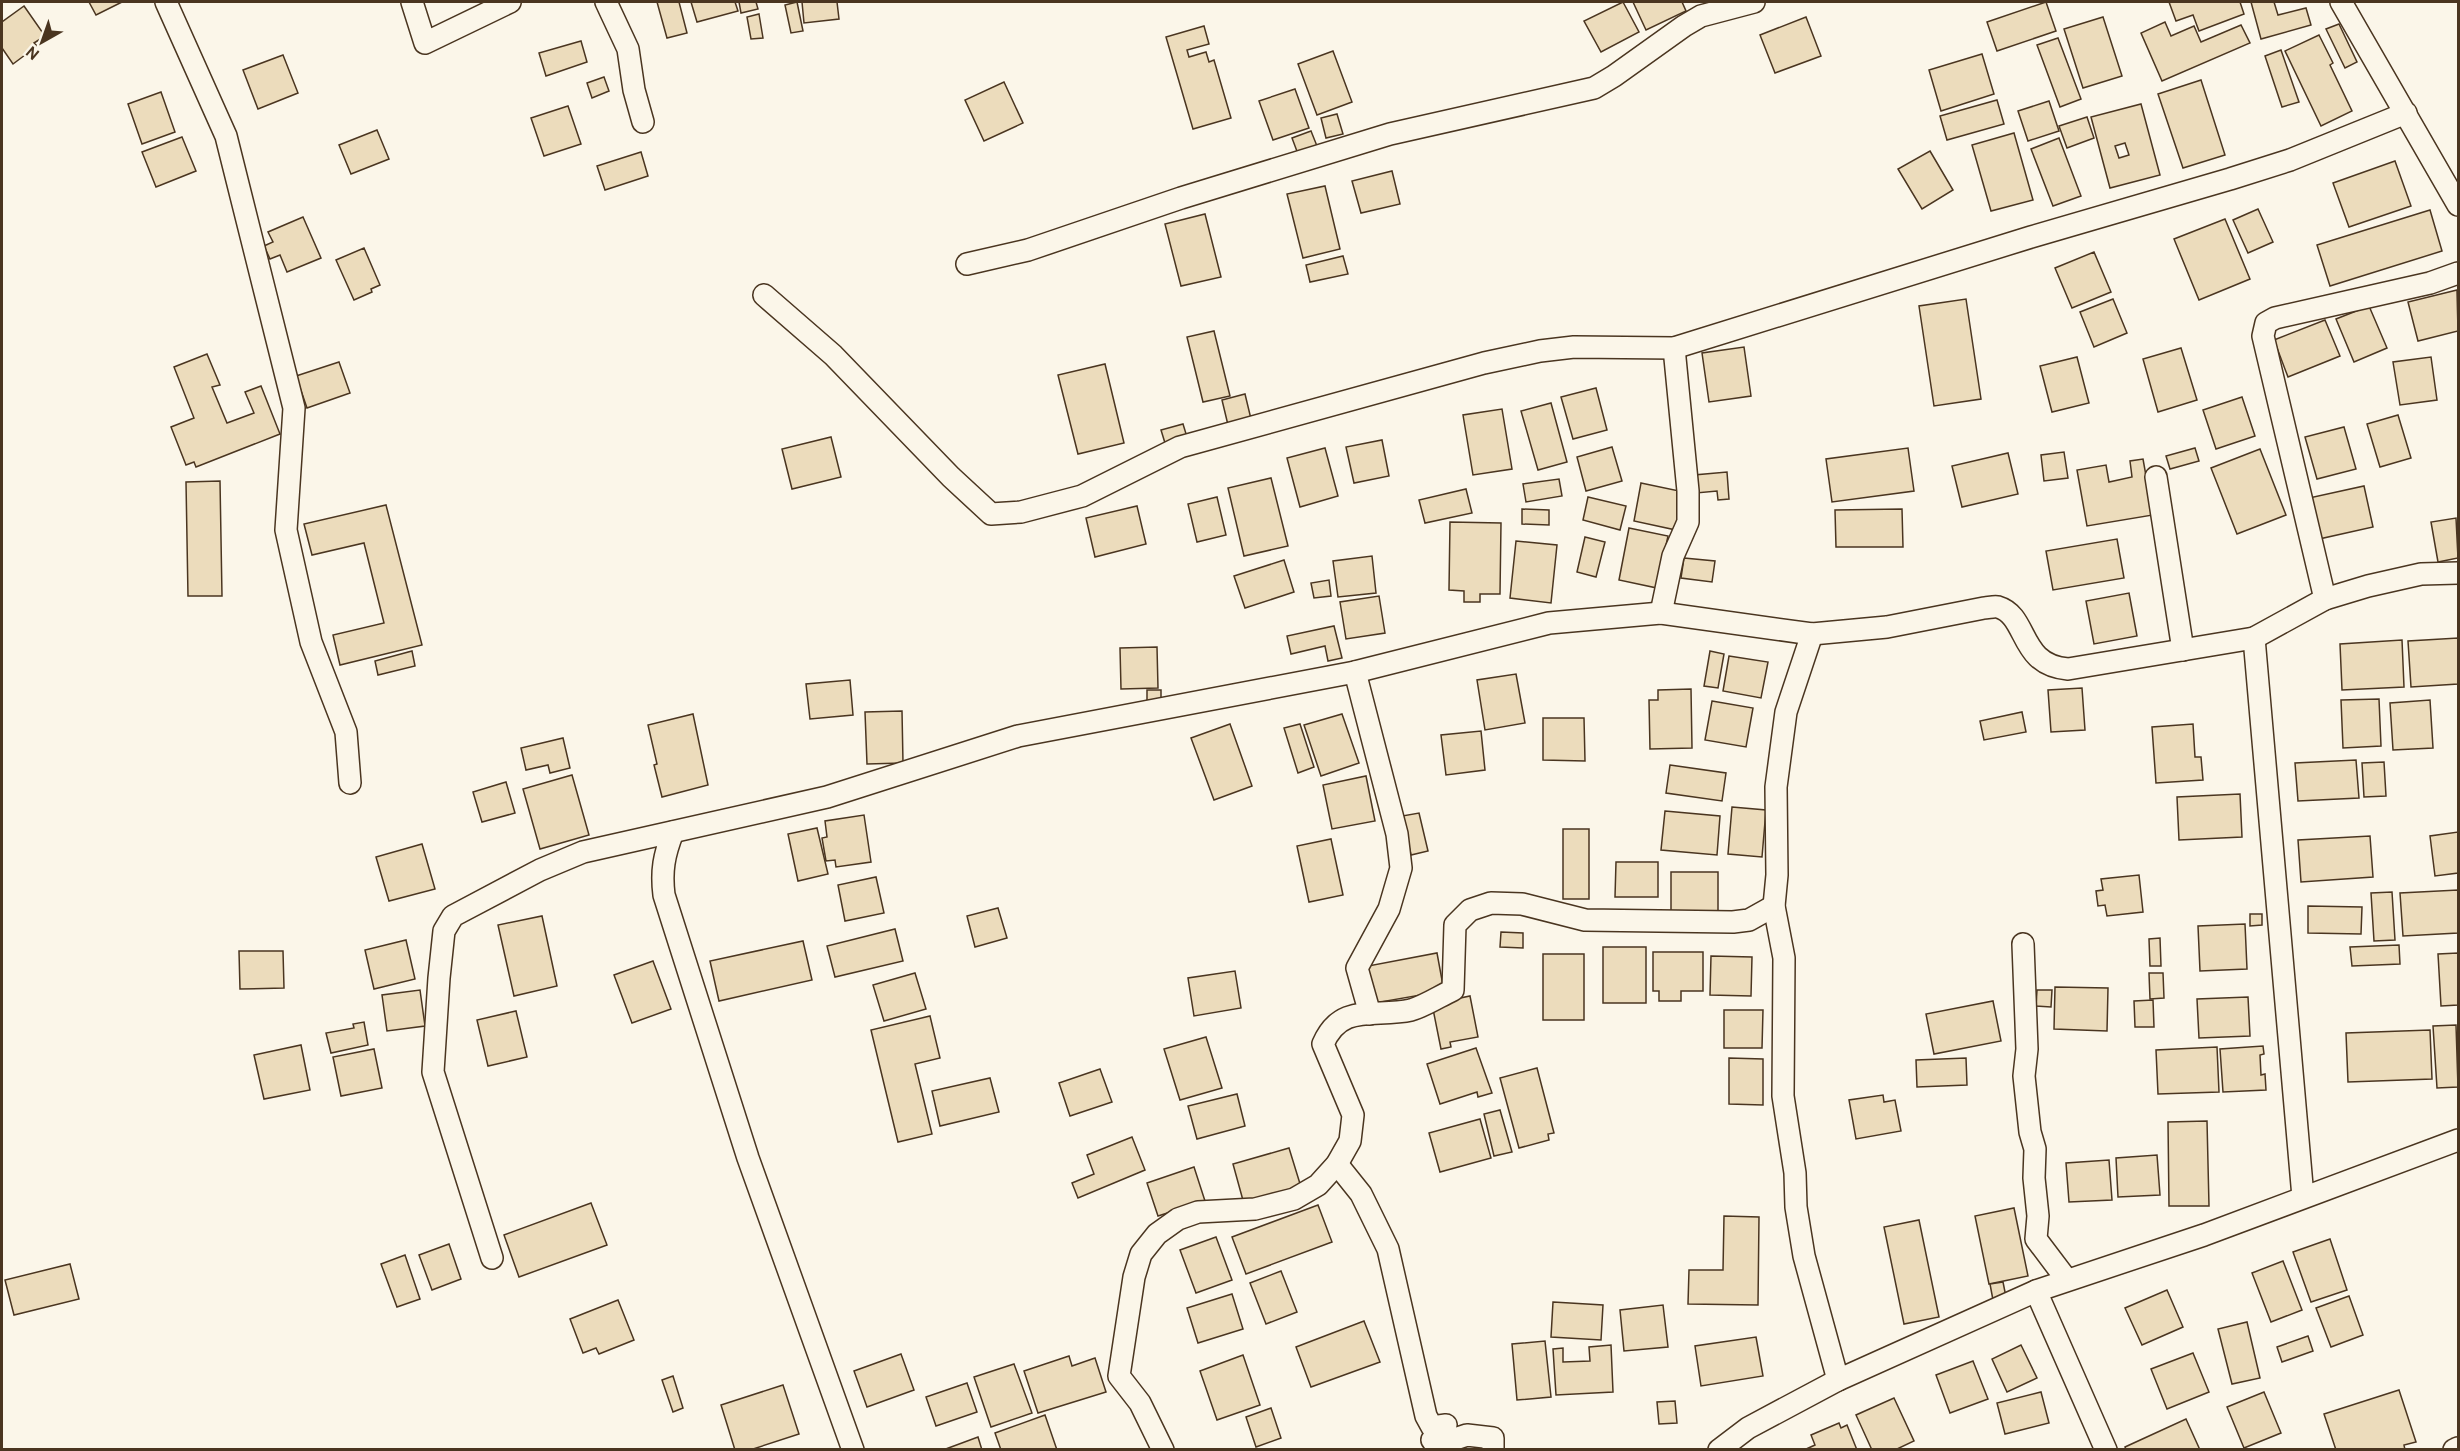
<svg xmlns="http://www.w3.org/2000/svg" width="2460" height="1451" font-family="Overpass,sans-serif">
	<rect width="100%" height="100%" fill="#fbf6e9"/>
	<!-- building -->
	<g fill="#ecdcbc" stroke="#4a3520" stroke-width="1.5" fill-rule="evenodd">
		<polygon points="89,2 122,2 96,15"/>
		<polygon points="657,2 679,2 687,33 667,38"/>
		<polygon points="691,2 735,2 738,11 697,22"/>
		<polygon points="739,2 756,2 758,9 741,13"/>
		<polygon points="797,2 803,31 791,33 785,5"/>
		<polygon points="802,2 837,2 839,19 804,23"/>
		<polygon points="1623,2 1639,32 1601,52 1584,21"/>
		<polygon points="1633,2 1682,2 1686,11 1646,30"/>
		<polygon points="2046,2 2056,31 1997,51 1987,22"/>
		<polygon points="2169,2 2240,2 2244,14 2199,31 2193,15 2176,21"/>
		<polygon points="2251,2 2274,2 2278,15 2306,8 2311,25 2261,39"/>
		<polygon points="24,6 45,36 34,43 37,46 13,64 2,48 2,22"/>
		<polygon points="759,14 763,38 751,39 747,17"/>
		<polygon points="1806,17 1821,56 1775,73 1760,35"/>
		<polygon points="2103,17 2122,76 2083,88 2064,29"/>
		<polygon points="2165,22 2171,36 2194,26 2201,42 2241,25 2250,43 2162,81 2141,33"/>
		<polygon points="2339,24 2357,62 2345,68 2326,29"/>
		<polygon points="1204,26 1209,44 1187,50 1189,57 1206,52 1209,62 1214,60 1231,118 1193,129 1166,37"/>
		<polygon points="2319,35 2333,63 2330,65 2352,111 2321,126 2285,51"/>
		<polygon points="2058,38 2081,99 2060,107 2037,45"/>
		<polygon points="581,41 587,62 546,76 539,53"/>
		<polygon points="2281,50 2299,102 2282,107 2265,56"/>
		<polygon points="1333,51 1352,102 1317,115 1298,64"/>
		<polygon points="1982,54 1994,94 1941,111 1929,70"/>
		<polygon points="283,55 298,93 258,109 243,70"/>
		<polygon points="604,77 609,91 592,98 587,83"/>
		<polygon points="2201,80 2225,155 2183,168 2158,94"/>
		<polygon points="1004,82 1023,123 984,141 965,100"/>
		<polygon points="1295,89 1309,128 1273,140 1259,101"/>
		<polygon points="161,92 175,132 142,144 128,104"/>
		<polygon points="1997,100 2004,124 1947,140 1940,116"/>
		<polygon points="2049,101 2059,131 2028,141 2018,111"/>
		<path d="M2141 104 2160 175 2110 188 2091 117ZM2125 143 2129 155 2119 158 2115 146Z"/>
		<polygon points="568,106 581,144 544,156 531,118"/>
		<polygon points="1337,114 1343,134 1326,138 1321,118"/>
		<polygon points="2087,117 2094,138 2067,148 2059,126"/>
		<polygon points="377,130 389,159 351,174 339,145"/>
		<polygon points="1311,131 1317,146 1298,154 1292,138"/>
		<polygon points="2014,133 2033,200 1991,211 1972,145"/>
		<polygon points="182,137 196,171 156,187 142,152"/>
		<polygon points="2059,138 2081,196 2053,206 2031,149"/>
		<polygon points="1930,151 1953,190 1922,209 1898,169"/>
		<polygon points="641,152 648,176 605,190 597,166"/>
		<polygon points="2395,161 2411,206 2349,227 2333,183"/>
		<polygon points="1392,171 1400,204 1361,213 1352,181"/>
		<polygon points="1325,186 1340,249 1303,258 1287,194"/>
		<polygon points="2258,209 2273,242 2248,253 2233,220"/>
		<polygon points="2430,210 2442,251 2330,286 2317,245"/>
		<polygon points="1205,214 1221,277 1181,286 1165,224"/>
		<polygon points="303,217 321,258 287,272 280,255 270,259 264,246 273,242 268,232"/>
		<polygon points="2225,219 2250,279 2199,300 2174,239"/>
		<polygon points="364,248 380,285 371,289 372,292 354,300 336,260"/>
		<polygon points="2094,252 2111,292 2072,308 2055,268"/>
		<polygon points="1343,256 1348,274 1310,282 1306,265"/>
		<polygon points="2457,290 2458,331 2418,341 2408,302"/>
		<polygon points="1966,299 1981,399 1934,406 1919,306"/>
		<polygon points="2113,299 2127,333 2094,347 2080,312"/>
		<polygon points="2369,306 2387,348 2354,362 2336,319"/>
		<polygon points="2325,320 2340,356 2288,377 2274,340"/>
		<polygon points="1214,331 1230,396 1203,402 1187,337"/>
		<polygon points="1744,347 1751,396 1709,402 1702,353"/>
		<polygon points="2181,348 2197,400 2158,412 2143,359"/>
		<polygon points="207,354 220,385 212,387 227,423 254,413 245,392 261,386 280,434 196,467 194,462 186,465 171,427 194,418 174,367"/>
		<polygon points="2077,357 2089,403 2052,412 2040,366"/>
		<polygon points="2431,357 2437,400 2400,405 2393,362"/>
		<polygon points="339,362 350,393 307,408 296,376"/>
		<polygon points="1105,364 1124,443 1078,454 1058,375"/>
		<polygon points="1596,388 1607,430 1573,439 1561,397"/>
		<polygon points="1245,394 1251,419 1228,425 1222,400"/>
		<polygon points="2242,397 2255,436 2216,449 2203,410"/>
		<polygon points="1551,403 1567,462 1538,470 1521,411"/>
		<polygon points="1502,409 1512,469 1473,475 1463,415"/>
		<polygon points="2398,415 2411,458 2380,467 2367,424"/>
		<polygon points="1183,424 1187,437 1165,443 1161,430"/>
		<polygon points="2344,427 2356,469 2317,479 2305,437"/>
		<polygon points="831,437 841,477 792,489 782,449"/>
		<polygon points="1382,440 1389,476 1354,483 1346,447"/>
		<polygon points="1612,447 1622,481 1586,491 1577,457"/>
		<polygon points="1325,448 1338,496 1300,507 1287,458"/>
		<polygon points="1908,448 1914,491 1832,502 1826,459"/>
		<polygon points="2195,448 2199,461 2170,469 2166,456"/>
		<polygon points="2260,449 2286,515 2237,534 2211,468"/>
		<polygon points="2064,452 2068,478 2044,481 2041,455"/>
		<polygon points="2008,453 2018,494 1962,507 1952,466"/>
		<polygon points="2143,459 2153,515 2087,526 2077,470 2106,465 2109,482 2132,477 2130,461"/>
		<polygon points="1727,472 1729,499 1718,500 1717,491 1696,493 1694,475"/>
		<polygon points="1271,478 1288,546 1244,556 1228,488"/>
		<polygon points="1559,479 1562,496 1526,502 1523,484"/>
		<polygon points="220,481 222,596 188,596 186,482"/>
		<polygon points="1641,483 1684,492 1676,530 1634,521"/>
		<polygon points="2364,486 2373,527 2319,539 2309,498"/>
		<polygon points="1466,489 1472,513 1425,523 1419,500"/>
		<polygon points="1217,497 1226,535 1197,542 1188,504"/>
		<polygon points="1588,497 1626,506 1620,530 1583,520"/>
		<polygon points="386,505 422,645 340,665 333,635 384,623 364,543 312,555 304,524"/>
		<polygon points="1137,506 1146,544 1095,557 1086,518"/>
		<polygon points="1522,509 1549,510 1549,525 1522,524"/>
		<polygon points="1902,509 1903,547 1836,547 1835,510"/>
		<polygon points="2456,518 2458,558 2438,562 2431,522"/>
		<polygon points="1450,522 1501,523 1500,594 1480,594 1480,602 1464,602 1464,591 1449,590"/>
		<polygon points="1629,528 1668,536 1657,588 1619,580"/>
		<polygon points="1585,537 1605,542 1596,577 1577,572"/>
		<polygon points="2117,539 2124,578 2053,590 2046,551"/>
		<polygon points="1516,541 1557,545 1551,603 1510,598"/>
		<polygon points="1372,556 1376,593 1338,597 1333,561"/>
		<polygon points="1684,558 1715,561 1712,582 1681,578"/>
		<polygon points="1284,560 1294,592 1245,608 1234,576"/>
		<polygon points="1329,580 1331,596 1314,598 1311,583"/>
		<polygon points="2129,593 2137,636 2094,644 2086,601"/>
		<polygon points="1379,596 1385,633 1346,639 1340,602"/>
		<polygon points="1334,626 1342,658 1328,661 1325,646 1291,654 1287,636"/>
		<polygon points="2458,638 2458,684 2411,687 2408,641"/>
		<polygon points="2402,640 2404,687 2342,690 2340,644"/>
		<polygon points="1157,647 1158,688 1121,689 1120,648"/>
		<polygon points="412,651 415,666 378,675 375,661"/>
		<polygon points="1710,651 1724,654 1718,688 1704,686"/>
		<polygon points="1729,656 1768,662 1761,698 1723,691"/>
		<polygon points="1516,674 1525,723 1485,730 1477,680"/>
		<polygon points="850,680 853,715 810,719 806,684"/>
		<polygon points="2082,688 2085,730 2051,732 2048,690"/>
		<polygon points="1691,689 1692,748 1650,749 1649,700 1658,700 1658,690"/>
		<rect x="1147" y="690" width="14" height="14"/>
		<polygon points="2379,699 2381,746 2343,748 2341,700"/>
		<polygon points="2430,700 2433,748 2393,750 2390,703"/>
		<polygon points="1712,701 1753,708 1746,747 1705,740"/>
		<polygon points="902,711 903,763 867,764 865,712"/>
		<polygon points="2022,712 2026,732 1984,740 1980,721"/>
		<polygon points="693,714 708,785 662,797 654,765 657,764 648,725"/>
		<polygon points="1342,714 1359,763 1321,776 1304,725"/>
		<polygon points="1543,718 1584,718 1585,761 1543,760"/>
		<polygon points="1230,724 1252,786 1214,800 1191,738"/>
		<polygon points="1300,724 1314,767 1298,773 1284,728"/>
		<polygon points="2193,724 2195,757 2201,757 2203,780 2156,783 2152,727"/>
		<polygon points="1481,731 1485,770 1446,775 1441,735"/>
		<polygon points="563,738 570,768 550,773 548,765 526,770 521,748"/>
		<polygon points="2356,760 2359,798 2298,801 2295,763"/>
		<polygon points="2384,762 2386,796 2364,797 2362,763"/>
		<polygon points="1670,765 1726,773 1722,801 1666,793"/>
		<polygon points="572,775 589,835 540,849 523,789"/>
		<polygon points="1366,776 1375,821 1332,829 1323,785"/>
		<polygon points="506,782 515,813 482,822 473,792"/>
		<polygon points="2240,794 2242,837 2179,840 2177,797"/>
		<polygon points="1732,807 1766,810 1762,857 1728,854"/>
		<polygon points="1665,811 1720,816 1717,855 1661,850"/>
		<polygon points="1419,813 1428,851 1411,855 1402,816"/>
		<polygon points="864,815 871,862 836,867 835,860 826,861 822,838 827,837 825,821"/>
		<polygon points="817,828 828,874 798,881 788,834"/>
		<rect x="1563" y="829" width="26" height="70"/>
		<polygon points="2458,832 2458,873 2435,876 2430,836"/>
		<polygon points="2370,836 2373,877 2301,882 2298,840"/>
		<polygon points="1331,839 1343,895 1309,902 1297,846"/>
		<polygon points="422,844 435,889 389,901 376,857"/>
		<polygon points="1616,862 1658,862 1658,897 1615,897"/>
		<polygon points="1671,872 1718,872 1718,912 1671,911"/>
		<polygon points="2139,875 2143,912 2107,916 2105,905 2098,906 2096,891 2103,890 2101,879"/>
		<polygon points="876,877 884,913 845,921 838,885"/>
		<polygon points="2458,890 2458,933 2403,936 2400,893"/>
		<polygon points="2392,892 2395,940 2374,941 2371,893"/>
		<polygon points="2308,906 2362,907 2361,934 2308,933"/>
		<polygon points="998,908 1007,938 975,947 967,916"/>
		<polygon points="2250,914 2262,914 2262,925 2250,926"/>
		<polygon points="542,916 557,986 514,996 498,925"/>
		<polygon points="2245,924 2247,969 2200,971 2198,926"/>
		<polygon points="895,929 903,961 835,977 827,946"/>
		<polygon points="1501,932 1523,933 1523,948 1500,947"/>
		<polygon points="2160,938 2161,966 2150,966 2149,939"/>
		<polygon points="406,940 415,979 374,989 365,950"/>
		<polygon points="803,941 812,980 719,1001 710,961"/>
		<polygon points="2399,945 2400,964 2352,966 2350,947"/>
		<rect x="1603" y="947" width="43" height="56"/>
		<polygon points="239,951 283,951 284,988 240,989"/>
		<polygon points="1653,952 1703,952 1703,991 1681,991 1681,1001 1659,1001 1659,991 1653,991"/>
		<polygon points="1437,953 1444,991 1375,1003 1368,966"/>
		<polygon points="2458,953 2458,1005 2441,1006 2438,954"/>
		<rect x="1543" y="954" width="41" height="66"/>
		<polygon points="1711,956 1752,957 1751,996 1710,995"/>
		<polygon points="653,961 671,1009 632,1023 614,975"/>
		<polygon points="1235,971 1241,1008 1194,1016 1188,978"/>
		<polygon points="915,973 926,1009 884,1021 873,985"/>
		<polygon points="2149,973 2163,973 2164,998 2150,999"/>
		<polygon points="2055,987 2108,988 2107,1031 2054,1029"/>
		<polygon points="420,990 425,1026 387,1031 382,995"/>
		<polygon points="2037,990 2052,990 2051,1007 2036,1006"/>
		<polygon points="1470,996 1478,1037 1450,1042 1451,1047 1441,1049 1432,1004"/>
		<polygon points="2248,997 2250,1036 2199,1038 2197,999"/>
		<polygon points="2153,1000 2154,1027 2135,1027 2134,1001"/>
		<polygon points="1993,1001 2001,1041 1934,1054 1926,1014"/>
		<polygon points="1724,1010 1763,1010 1762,1048 1724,1048"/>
		<polygon points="516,1011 527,1057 488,1066 477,1020"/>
		<polygon points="930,1016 940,1058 915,1064 932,1134 898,1142 871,1030"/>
		<polygon points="364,1022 368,1045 331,1053 326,1033 354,1028 353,1024"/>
		<polygon points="2456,1025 2458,1087 2437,1088 2433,1026"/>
		<polygon points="2430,1030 2432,1079 2348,1082 2346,1033"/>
		<polygon points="1206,1037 1222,1088 1180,1100 1164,1049"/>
		<polygon points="301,1045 310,1090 264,1099 254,1055"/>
		<polygon points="2263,1046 2264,1054 2260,1055 2261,1075 2265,1074 2266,1090 2223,1092 2220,1049"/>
		<polygon points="2217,1047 2219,1092 2158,1094 2156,1050"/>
		<polygon points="1476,1048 1492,1093 1478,1097 1477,1092 1440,1104 1427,1064"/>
		<polygon points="374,1049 382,1088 341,1096 333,1057"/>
		<polygon points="1729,1058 1763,1059 1763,1105 1729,1104"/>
		<polygon points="1966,1058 1967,1085 1917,1087 1916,1060"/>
		<polygon points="1537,1068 1554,1133 1548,1134 1549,1140 1519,1148 1500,1078"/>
		<polygon points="1100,1069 1112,1102 1070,1116 1059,1083"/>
		<polygon points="990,1078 999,1112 940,1126 932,1091"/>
		<polygon points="1237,1094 1245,1126 1197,1139 1188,1106"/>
		<polygon points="1883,1095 1884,1102 1895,1100 1901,1131 1856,1139 1849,1100"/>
		<polygon points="1500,1110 1512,1152 1494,1156 1484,1114"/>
		<polygon points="1480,1119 1491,1158 1440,1172 1429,1133"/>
		<polygon points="2207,1121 2209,1206 2169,1206 2168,1122"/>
		<polygon points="1132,1137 1145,1170 1078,1198 1072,1183 1094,1174 1087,1155"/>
		<polygon points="1289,1148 1301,1187 1244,1204 1233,1164"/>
		<polygon points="2157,1155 2160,1195 2118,1197 2116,1158"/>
		<polygon points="2109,1160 2112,1200 2069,1202 2066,1163"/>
		<polygon points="1194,1167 1205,1201 1158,1216 1147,1183"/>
		<polygon points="591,1203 607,1245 519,1277 504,1235"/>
		<polygon points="1318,1205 1332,1242 1246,1274 1232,1237"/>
		<polygon points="2014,1208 2028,1276 1989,1284 1975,1216"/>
		<polygon points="1724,1216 1759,1217 1758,1305 1688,1304 1689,1270 1723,1270"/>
		<polygon points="1919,1220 1939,1317 1904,1324 1884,1227"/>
		<polygon points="1216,1237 1232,1280 1196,1293 1180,1250"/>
		<polygon points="2330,1239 2347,1290 2311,1302 2293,1252"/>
		<polygon points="449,1244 461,1279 432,1290 419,1255"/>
		<polygon points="405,1255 420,1299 397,1307 381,1264"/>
		<polygon points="2283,1261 2302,1310 2271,1322 2252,1273"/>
		<polygon points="70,1264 79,1299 14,1315 5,1280"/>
		<polygon points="1281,1271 1297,1312 1266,1324 1250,1283"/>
		<polygon points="2003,1282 2006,1297 1993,1300 1990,1284"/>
		<polygon points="2167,1290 2183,1327 2142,1345 2125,1308"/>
		<polygon points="1232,1294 1243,1329 1198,1343 1187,1308"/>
		<polygon points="2349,1296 2363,1335 2331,1347 2316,1308"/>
		<polygon points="618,1300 634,1340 599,1354 596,1348 583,1353 570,1319"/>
		<polygon points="1553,1302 1603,1305 1601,1340 1551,1337"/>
		<polygon points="1663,1305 1668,1347 1624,1351 1620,1310"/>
		<polygon points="1364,1321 1380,1362 1311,1387 1296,1347"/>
		<polygon points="2247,1322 2260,1378 2232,1384 2218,1329"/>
		<polygon points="2308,1336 2313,1351 2282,1362 2277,1347"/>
		<polygon points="1756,1337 1763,1376 1701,1386 1695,1346"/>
		<polygon points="1545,1341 1551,1397 1517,1400 1512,1344"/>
		<polygon points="1611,1345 1613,1392 1556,1395 1553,1349 1563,1348 1563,1362 1590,1361 1589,1347"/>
		<polygon points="2021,1345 2037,1378 2007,1392 1992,1359"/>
		<polygon points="2193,1353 2209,1392 2167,1409 2151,1369"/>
		<polygon points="901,1354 914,1390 867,1407 854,1371"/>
		<polygon points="1243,1355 1260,1405 1217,1420 1200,1371"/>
		<polygon points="1069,1356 1072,1366 1095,1358 1106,1392 1038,1413 1024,1371"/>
		<polygon points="1973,1361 1988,1399 1950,1413 1936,1375"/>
		<polygon points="1014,1364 1032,1413 991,1427 974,1377"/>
		<polygon points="673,1376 683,1408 673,1412 662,1380"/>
		<polygon points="967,1383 977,1412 936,1426 926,1397"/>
		<polygon points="783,1385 799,1434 750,1450 735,1450 721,1405"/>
		<polygon points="2399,1390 2416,1442 2404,1445 2405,1450 2336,1450 2324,1414"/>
		<polygon points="2041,1392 2049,1423 2005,1434 1997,1403"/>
		<polygon points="2264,1392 2281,1433 2244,1448 2227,1407"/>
		<polygon points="1894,1398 1914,1441 1895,1450 1872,1450 1856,1415"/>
		<polygon points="1675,1401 1677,1423 1659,1424 1657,1402"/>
		<polygon points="1271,1408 1281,1438 1256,1447 1246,1417"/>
		<polygon points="1045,1415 1057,1450 1001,1450 995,1433"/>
		<polygon points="2186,1419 2200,1450 2126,1450 2125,1447"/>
		<polygon points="1839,1423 1841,1428 1847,1425 1857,1450 1804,1450 1815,1445 1811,1435"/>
		<polygon points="978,1437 982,1450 943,1450"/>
	</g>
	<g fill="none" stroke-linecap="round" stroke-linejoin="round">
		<defs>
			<g id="minor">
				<polyline points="166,2 226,136 294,408 286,530 311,642 346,732 350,783"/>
				<polyline points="412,2 425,43 510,2"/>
				<polyline points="606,2 628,49 634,90 643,122"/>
				<polyline points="2341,2 2458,205"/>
				<polyline points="967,264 1028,250 1181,198 1390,134 1594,88 1614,76 1684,26 1701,16 1754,2"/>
				<polyline points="764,295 833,355 951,477 991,514 1021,512 1082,496 1180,447 1484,363 1540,351 1574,347 1674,348 2031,237 2230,179 2290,160 2406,113"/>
				<polyline points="2156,477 2183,650"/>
				<polyline points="2325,599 2263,336 2266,323 2275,318 2430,283 2458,273"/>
				<polyline points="1661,613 1673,556 1688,522 1688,491 1674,348"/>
				<polyline points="1812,634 1786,712 1776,787 1777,875 1774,906 1784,958 1783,1096 1795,1173 1796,1207 1804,1256 1838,1380"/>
				<polyline points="2254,638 2303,1197"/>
				<polyline points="1355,672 1397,834 1401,868 1389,909 1357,968 1370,1014"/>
				<path d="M673 832C664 855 661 871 664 895L748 1158 853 1450"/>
				<polyline points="2023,944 2027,1049 2024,1076 2030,1132 2035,1149 2034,1178 2038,1216 2036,1239 2067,1280"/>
				<polyline points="1337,1164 1361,1194 1388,1249 1426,1416 1432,1427 1446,1425 1432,1440 1446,1442 1467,1435 1493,1438 1493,1450"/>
				<path d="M492 1258 433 1072 439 978 444 931 453 916 540 870 583 852 827 797 1018 736 1355 672 1549 623 1661 613 1812 634 1887 627 1984 608C1988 608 1994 606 1998 607 2029 616 2018 665 2068 669L2254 638 2325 599 2368 586 2421 574 2458 573"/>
				<path d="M1163 1450 1140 1403 1119 1376 1134 1277 1141 1254 1157 1234 1178 1219 1198 1212 1255 1209 1294 1199 1318 1185 1337 1164 1350 1141 1353 1115 1323 1044C1341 1002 1375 1018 1411 1010 1425 1006 1440 996 1453 990L1455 925 1470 910 1491 903 1522 904 1585 920 1733 922 1749 920 1774 906"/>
				<polyline points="1719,1450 1748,1428 1838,1380 2036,1291"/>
				<polyline points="2106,1450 2036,1291 2204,1235 2458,1140"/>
				<polyline points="2454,1450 2458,1448"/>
			</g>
		</defs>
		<!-- minor casing -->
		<use href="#minor" stroke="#4a3520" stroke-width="24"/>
		<!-- minor -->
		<use href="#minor" stroke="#fbf6e9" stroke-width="21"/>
	</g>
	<!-- border -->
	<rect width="2460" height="1451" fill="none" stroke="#4a3520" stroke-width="6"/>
	<!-- north arrow -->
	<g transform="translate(42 42) rotate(220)" stroke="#fbf6e9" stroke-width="4.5" paint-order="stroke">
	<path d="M0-4.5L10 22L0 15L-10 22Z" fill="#4a3520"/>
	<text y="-9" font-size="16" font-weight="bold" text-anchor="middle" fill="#4a3520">N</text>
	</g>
</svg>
